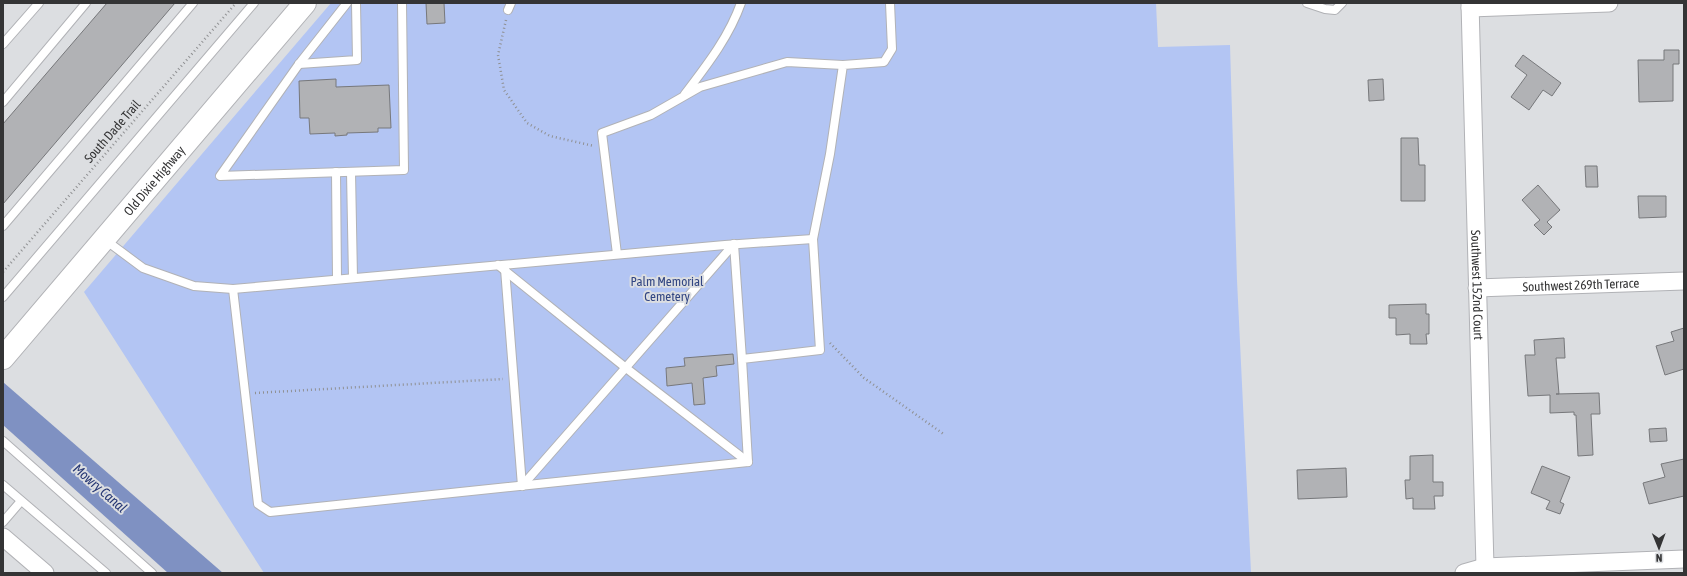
<svg xmlns="http://www.w3.org/2000/svg" width="1687" height="576" font-family="'Asap Condensed',sans-serif">
	<rect width="100%" height="100%" fill="#dcdee1"/>
	<!-- green -->
	<polygon fill="#b3c5f3" points="331,3 1156,3 1158,47 1230,45 1237,280 1251,572 264,573 84,292"/>
	<!-- water -->
	<polygon fill="#7f91c2" points="3,382 223,573 168,573 3,425"/>
	<!-- building -->
	<g fill="#b1b2b5" stroke="#77787b">
		<polygon points="107,3 175,3 3,204 3,124"/>
		<polygon points="426,3 444,3 445,23 427,24"/>
		<polygon points="1664,50 1679,50 1679,64 1673,64 1673,101 1639,102 1638,60 1664,60"/>
		<polygon points="1523,55 1561,83 1552,96 1543,90 1529,110 1511,97 1527,75 1515,66"/>
		<polygon points="336,79 336,87 389,85 391,128 378,128 378,132 347,133 347,135 335,136 335,133 310,134 309,118 300,118 299,81"/>
		<polygon points="1383,79 1384,100 1369,101 1368,80"/>
		<polygon points="1401,138 1418,138 1419,165 1425,165 1425,201 1401,201"/>
		<polygon points="1585,166 1597,166 1598,187 1586,187"/>
		<polygon points="1538,185 1560,210 1547,222 1552,227 1544,235 1534,225 1540,220 1522,200"/>
		<polygon points="1638,196 1666,196 1666,217 1639,218"/>
		<polygon points="1426,304 1426,314 1429,314 1429,334 1426,334 1427,344 1410,344 1410,334 1396,335 1396,318 1389,318 1389,305"/>
		<polygon points="1684,328 1684,369 1665,375 1656,346 1674,341 1671,332"/>
		<polygon points="1564,338 1565,358 1556,358 1559,394 1556,394 1599,393 1600,414 1591,414 1593,455 1578,456 1576,415 1574,415 1574,412 1550,413 1550,395 1528,396 1525,355 1535,355 1534,340"/>
		<polygon points="733,354 734,364 716,366 717,376 703,378 705,404 694,405 692,383 667,386 666,368 685,366 684,358"/>
		<polygon points="1666,428 1667,441 1650,442 1649,429"/>
		<polygon points="1433,455 1433,482 1443,482 1443,496 1434,496 1435,509 1413,509 1413,498 1406,499 1405,480 1410,480 1410,456"/>
		<polygon points="1684,459 1684,496 1649,504 1643,483 1665,477 1661,464"/>
		<polygon points="1542,466 1570,477 1560,502 1564,504 1560,514 1546,509 1550,501 1531,493"/>
		<polygon points="1346,468 1347,497 1298,499 1297,470"/>
	</g>
	<g fill="none" stroke-linecap="round" stroke-linejoin="round">
		<defs>
			<g id="lane">
				<polyline points="347,3 299,64 220,176 404,170 402,3"/>
				<polyline points="1307,3 1325,9 1335,10 1342,3"/>
				<polyline points="508,10 511,3"/>
				<polyline points="3,44 39,3"/>
				<polyline points="299,64 357,60 356,3"/>
				<path d="M685 94C707 65 729 37 741 3"/>
				<polyline points="3,102 86,3"/>
				<polyline points="336,172 337,279"/>
				<polyline points="351,172 353,278"/>
				<polyline points="3,226 193,3"/>
				<polyline points="104,239 143,268 194,286 233,289 725,245 813,239"/>
				<polyline points="734,244 742,359"/>
				<polyline points="617,254 602,133 651,115 700,87 787,62 843,65"/>
				<polyline points="498,265 626,368 748,462"/>
				<polyline points="505,269 522,486"/>
				<polyline points="233,289 258,504 270,512 748,462 742,359 820,350 813,239 830,154 843,65 884,62 892,49 890,3"/>
				<polyline points="3,297 254,3"/>
				<polyline points="3,441 152,573"/>
				<polyline points="3,485 106,573"/>
				<polyline points="522,486 734,244"/>
				<polyline points="3,522 21,501"/>
			</g>
			<g id="street">
				<path id="s1" d="M1470 3 1485 567"/>
				<polyline points="1470,8 1609,3"/>
				<path id="s2" d="M1477 288 1684 281"/>
				<polyline points="3,537 45,573"/>
				<polyline points="1464,573 1485,567 1684,559"/>
			</g>
			<g id="secondary">
				<path id="s3" d="M3 358 305 3"/>
			</g>
		</defs>
		<!-- lane casing -->
		<use href="#lane" stroke="#b1b2b6" stroke-width="10"/>
		<!-- street casing -->
		<use href="#street" stroke="#b1b2b6" stroke-width="19"/>
		<!-- secondary casing -->
		<use href="#secondary" stroke="#b1b2b6" stroke-width="24"/>
		<!-- path -->
		<g stroke="#8f9092" stroke-width="2.5" stroke-dasharray="1 3" stroke-linecap="butt">
			<polyline points="506,20 498,55 504,90 527,123 550,136 594,146"/>
			<polyline points="3,272 236,3"/>
			<polyline points="830,343 864,378 945,435"/>
			<polyline points="255,393 503,379"/>
		</g>
		<!-- lane -->
		<use href="#lane" stroke="#fff" stroke-width="8"/>
		<!-- street -->
		<use href="#street" stroke="#fff" stroke-width="17"/>
		<!-- secondary -->
		<use href="#secondary" stroke="#fff" stroke-width="22"/>
	</g>
	<g text-anchor="middle" stroke-width="4" stroke-linejoin="round" paint-order="stroke">
		<!-- street labels -->
		<g font-size="13" fill="#343435" stroke="#dcdee1">
			<text transform="translate(112 131) rotate(-49)" y="5">South Dade Trail</text>
			<text dy="5" stroke="none"><textPath href="#s3" startOffset="233">Old Dixie Highway</textPath></text>
			<text dy="5" stroke="none"><textPath href="#s1" startOffset="282">Southwest 152nd Court</textPath></text>
			<text dy="5" stroke="none"><textPath href="#s2" startOffset="104">Southwest 269th Terrace</textPath></text>
		</g>
		<!-- park labels -->
		<g font-size="13" fill="#324683" stroke="#dcdee1">
			<text x="667" y="286">Palm Memorial<tspan x="667" dy="15">Cemetery</tspan></text>
		</g>
		<!-- water labels -->
		<g font-size="14" font-style="italic" fill="#263774" stroke="#dcdee1">
			<text transform="translate(100 488) rotate(41)" y="5">Mowry Canal</text>
		</g>
	</g>
	<!-- border -->
	<rect width="1687" height="576" fill="none" stroke="#343435" stroke-width="8"/>
	<!-- north arrow -->
	<g transform="translate(1659 548) rotate(179)" stroke="#dcdee1" stroke-width="3" paint-order="stroke">
	<path d="M0-3L7 15L0 10L-7 15Z" fill="#343435"/>
	<text y="-6" font-size="11" font-weight="bold" text-anchor="middle" fill="#343435">N</text>
	</g>
</svg>
